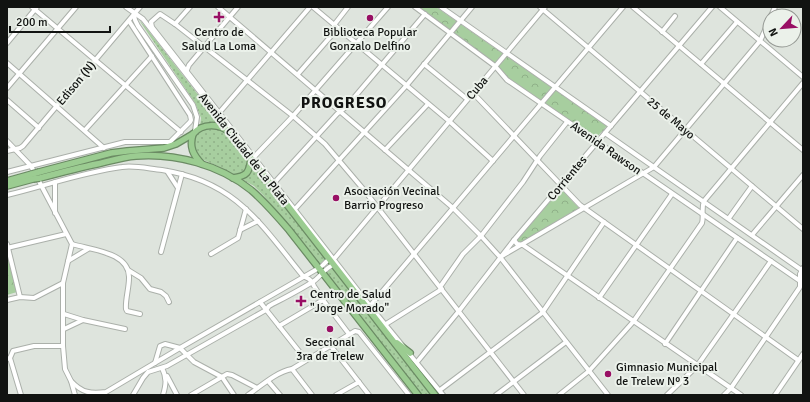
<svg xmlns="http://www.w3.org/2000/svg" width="810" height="402" font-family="Signika,sans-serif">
	<defs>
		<pattern id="grass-dots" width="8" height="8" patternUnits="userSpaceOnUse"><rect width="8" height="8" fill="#a7ce9f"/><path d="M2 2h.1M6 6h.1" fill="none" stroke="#8fb088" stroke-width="1.8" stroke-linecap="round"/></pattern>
		<pattern id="park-crowns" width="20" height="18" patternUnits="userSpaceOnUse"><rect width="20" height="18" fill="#a7ce9f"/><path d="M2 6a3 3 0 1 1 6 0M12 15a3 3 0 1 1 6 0" fill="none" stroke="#8fb088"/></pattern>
	</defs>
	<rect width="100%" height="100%" fill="#dee4dd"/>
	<!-- grass -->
	<g fill="url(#grass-dots)">
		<polygon points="139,20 144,25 220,123 207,124 200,126 201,118 195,103"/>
		<polygon points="211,129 217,129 227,132 249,161 247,171 236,176 220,167 199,158 194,147 195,134 203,130"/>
		<polygon points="254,167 325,257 325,260 321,263 318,264 288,225 263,195 254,186 243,180 250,174"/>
		<polygon points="330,269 334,269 433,394 420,395 326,275 327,271"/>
	</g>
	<!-- park -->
	<g fill="url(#park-crowns)">
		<polygon points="417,7 436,7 607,126 595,139 507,78 498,66"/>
		<polygon points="561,189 579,208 520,243 517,243 516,241"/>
		<polygon points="7,251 17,292 7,295"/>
	</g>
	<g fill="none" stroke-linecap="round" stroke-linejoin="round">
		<defs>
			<g id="minor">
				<polyline points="32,7 181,132"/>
				<polyline points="126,7 143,19 214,110"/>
				<polyline points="218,7 453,208 481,236 500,257 608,395"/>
				<polyline points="313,7 449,121 493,161"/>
				<polyline points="415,7 495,66 507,80 803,283"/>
				<polyline points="441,7 611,126"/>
				<polyline points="540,7 803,229"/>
				<polyline points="633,7 803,150"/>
				<polyline points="720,7 803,77"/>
				<polyline points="134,14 135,20 138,26 193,105 197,117 195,131"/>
				<polyline points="771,16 775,7"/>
				<polyline points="175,24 190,7"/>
				<polyline points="334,25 348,7"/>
				<polyline points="662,32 675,16"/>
				<polyline points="7,43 37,7"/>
				<polyline points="7,63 104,148"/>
				<polyline points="424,64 467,99"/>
				<polyline points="701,64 737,22"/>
				<polyline points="187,70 189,65 238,7"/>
				<polyline points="298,74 338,28"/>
				<polyline points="7,88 76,7"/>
				<polyline points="473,93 580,205 798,360"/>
				<polyline points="7,100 39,128"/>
				<polyline points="219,113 310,7"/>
				<polyline points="85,130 152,56"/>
				<polyline points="605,133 803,271"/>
				<polyline points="7,141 31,166 72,244 63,283 63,346 65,369 71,381 75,395"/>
				<polyline points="385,150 428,104"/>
				<polyline points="7,151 20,148 23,146 140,7"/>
				<polyline points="254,157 293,116 388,7"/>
				<polyline points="167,171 178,188"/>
				<polyline points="7,172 125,142 170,142 190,122 191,120 190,115 129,21"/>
				<polyline points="274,183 337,114 346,107 425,14"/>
				<path d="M7 195C45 186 83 172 122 167 135 165 150 169 162 170 235 181 260 223 303 276L309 279 312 282 314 286 323 300 349 334"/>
				<polyline points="295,209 406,86 472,7"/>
				<polyline points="55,213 55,182"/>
				<polyline points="729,218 752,186"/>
				<polyline points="240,230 258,221"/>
				<polyline points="752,235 803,175"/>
				<polyline points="514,240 517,244 523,245 741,395"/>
				<polyline points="7,244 20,297"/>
				<path d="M72 244C91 250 130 252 129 278 129 288 125 301 126 309L127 311 140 314"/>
				<polyline points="7,248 66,234"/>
				<polyline points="161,252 182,174"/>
				<polyline points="211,254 238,238 246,209"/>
				<polyline points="502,256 654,167 760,41 770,19"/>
				<polyline points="334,259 545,7"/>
				<polyline points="68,261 88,249"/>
				<polyline points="128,270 141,278 150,289 161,292 166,296 169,302"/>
				<polyline points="440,287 463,254 481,236 523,182 540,156 567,122"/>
				<polyline points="599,298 672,194"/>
				<polyline points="7,300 20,297 34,298 63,283"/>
				<polyline points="260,302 306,360"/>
				<polyline points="370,306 623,7"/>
				<polyline points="64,314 83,320 125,329"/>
				<polyline points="386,324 442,289"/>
				<polyline points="279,326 323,300"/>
				<polyline points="64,329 83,320"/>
				<polyline points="665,344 737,238"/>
				<polyline points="330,345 369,395"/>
				<polyline points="10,358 21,395"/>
				<polyline points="7,359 10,358 13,351 34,346 63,346"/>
				<polyline points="417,362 459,311 514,240 712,7"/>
				<polyline points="155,363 160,346 165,344 180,348 194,362 222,377 234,395"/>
				<path d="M162 368C167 378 166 385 163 395"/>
				<polyline points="292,369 312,395"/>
				<polyline points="167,376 177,395"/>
				<path d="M71 381C82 393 91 394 106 392L180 348 319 268 323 265 329 259H331"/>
				<polyline points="268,381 280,395"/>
				<polyline points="440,390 542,313 604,222"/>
				<path d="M133 395 143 378 148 372 167 366 266 310 269 306C284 298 300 290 314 281 321 276 325 268 333 265V263"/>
				<polyline points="191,395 227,374 232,375 257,388"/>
				<path d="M248 395C261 386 276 372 292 369L355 331 359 332 409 395"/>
				<polyline points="336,395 359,382"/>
				<polyline points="443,395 370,306 152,27 151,22 160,14 175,24 293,116 325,144 364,190 524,395"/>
				<polyline points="496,395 566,342"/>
				<path d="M559 395 589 371 633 322 702 223C704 216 701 209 704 201L803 83"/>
				<polyline points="667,395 697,366 771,261"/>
				<polyline points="724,395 731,388 800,287 800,274 803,268"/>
				<polyline points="775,395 803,354"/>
			</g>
			<g id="highway">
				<path d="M193 134C189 147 193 155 202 164"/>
				<path d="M39 172 111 153 127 151 164 148 176 144 193 134C202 123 220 123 230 133 235 137 239 143 243 148L435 395"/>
				<path d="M40 178C59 173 78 168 97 164 110 161 123 157 136 156 176 153 220 165 251 190 265 202 277 216 289 230L418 395"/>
				<path d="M233 178C247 176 249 173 251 159"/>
				<polyline points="7,181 32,174"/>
				<polyline points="7,186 33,179"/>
				<polyline points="397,343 410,353"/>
			</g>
		</defs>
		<!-- minor casing -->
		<use href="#minor" stroke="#abb0aa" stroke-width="6"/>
		<!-- highway casing -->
		<use href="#highway" stroke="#6b8b64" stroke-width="8"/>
		<!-- minor -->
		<use href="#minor" stroke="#fff" stroke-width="4"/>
		<!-- highway -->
		<use href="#highway" stroke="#9bcc91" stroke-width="5.5"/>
		<defs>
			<g id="highway-bridge">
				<polyline points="32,174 39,172"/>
				<polyline points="33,179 40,178"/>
			</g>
		</defs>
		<!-- highway-bridge casing -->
		<use href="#highway-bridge" stroke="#6b8b64" stroke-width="8" stroke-linecap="butt"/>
		<!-- highway-bridge -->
		<use href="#highway-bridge" stroke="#9bcc91" stroke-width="5.5"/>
	</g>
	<!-- markers -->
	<g fill="#980f64" stroke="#ebf1ea" stroke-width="1.5">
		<path d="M217 11h4v4h4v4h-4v4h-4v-4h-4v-4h4z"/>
		<circle cx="370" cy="18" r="4"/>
		<circle cx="336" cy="198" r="4"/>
		<path d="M299 295h4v4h4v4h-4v4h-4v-4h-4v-4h4z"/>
		<circle cx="330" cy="329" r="4"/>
		<circle cx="608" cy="374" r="4"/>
	</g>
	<g text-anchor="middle" stroke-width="4" stroke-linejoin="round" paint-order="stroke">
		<!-- poi labels -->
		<g font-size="12" fill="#111311" stroke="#ebf1ea">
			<text x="219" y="36">Centro de<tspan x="219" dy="14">Salud La Loma</tspan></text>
			<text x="370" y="36">Biblioteca Popular<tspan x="370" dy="14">Gonzalo Delfino</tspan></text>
			<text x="344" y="195" text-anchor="start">Asociación Vecinal<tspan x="344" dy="14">Barrio Progreso</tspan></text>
			<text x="310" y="298" text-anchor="start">Centro de Salud<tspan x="310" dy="14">"Jorge Morado"</tspan></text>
			<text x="330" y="346">Seccional<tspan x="330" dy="14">3ra de Trelew</tspan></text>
			<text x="616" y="371" text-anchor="start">Gimnasio Municipal<tspan x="616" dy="14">de Trelew Nº 3</tspan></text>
		</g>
		<!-- street labels -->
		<g font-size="12" fill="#111311" stroke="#ebf1ea">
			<text transform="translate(76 83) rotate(-50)" y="4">Edison (N)</text>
			<text transform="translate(477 88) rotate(-50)" y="4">Cuba</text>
			<text transform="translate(671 118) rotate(40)" y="4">25 de Mayo</text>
			<text transform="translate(606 148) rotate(35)" y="4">Avenida Rawson</text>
			<text transform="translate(244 149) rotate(52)" y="4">Avenida Ciudad de La Plata</text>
			<text transform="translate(567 178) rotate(-50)" y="4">Corrientes</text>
		</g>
		<!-- district labels -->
		<g font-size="16" font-weight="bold" letter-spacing="1" fill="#111311" stroke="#ebf1ea">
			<text x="344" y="108">PROGRESO</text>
		</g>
	</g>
	<!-- border -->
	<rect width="810" height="402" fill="none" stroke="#111311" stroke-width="16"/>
	<!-- north arrow -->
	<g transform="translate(782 28) rotate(244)"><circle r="19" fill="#ebf1ea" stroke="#949893"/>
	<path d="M0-3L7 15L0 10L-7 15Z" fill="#980f64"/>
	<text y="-6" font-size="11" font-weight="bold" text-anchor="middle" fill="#111311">N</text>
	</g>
	<!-- scale -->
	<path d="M10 26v6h100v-6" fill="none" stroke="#111311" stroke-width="2"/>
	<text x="16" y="26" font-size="12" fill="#111311" stroke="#ebf1ea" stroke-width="3" paint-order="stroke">200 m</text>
</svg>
